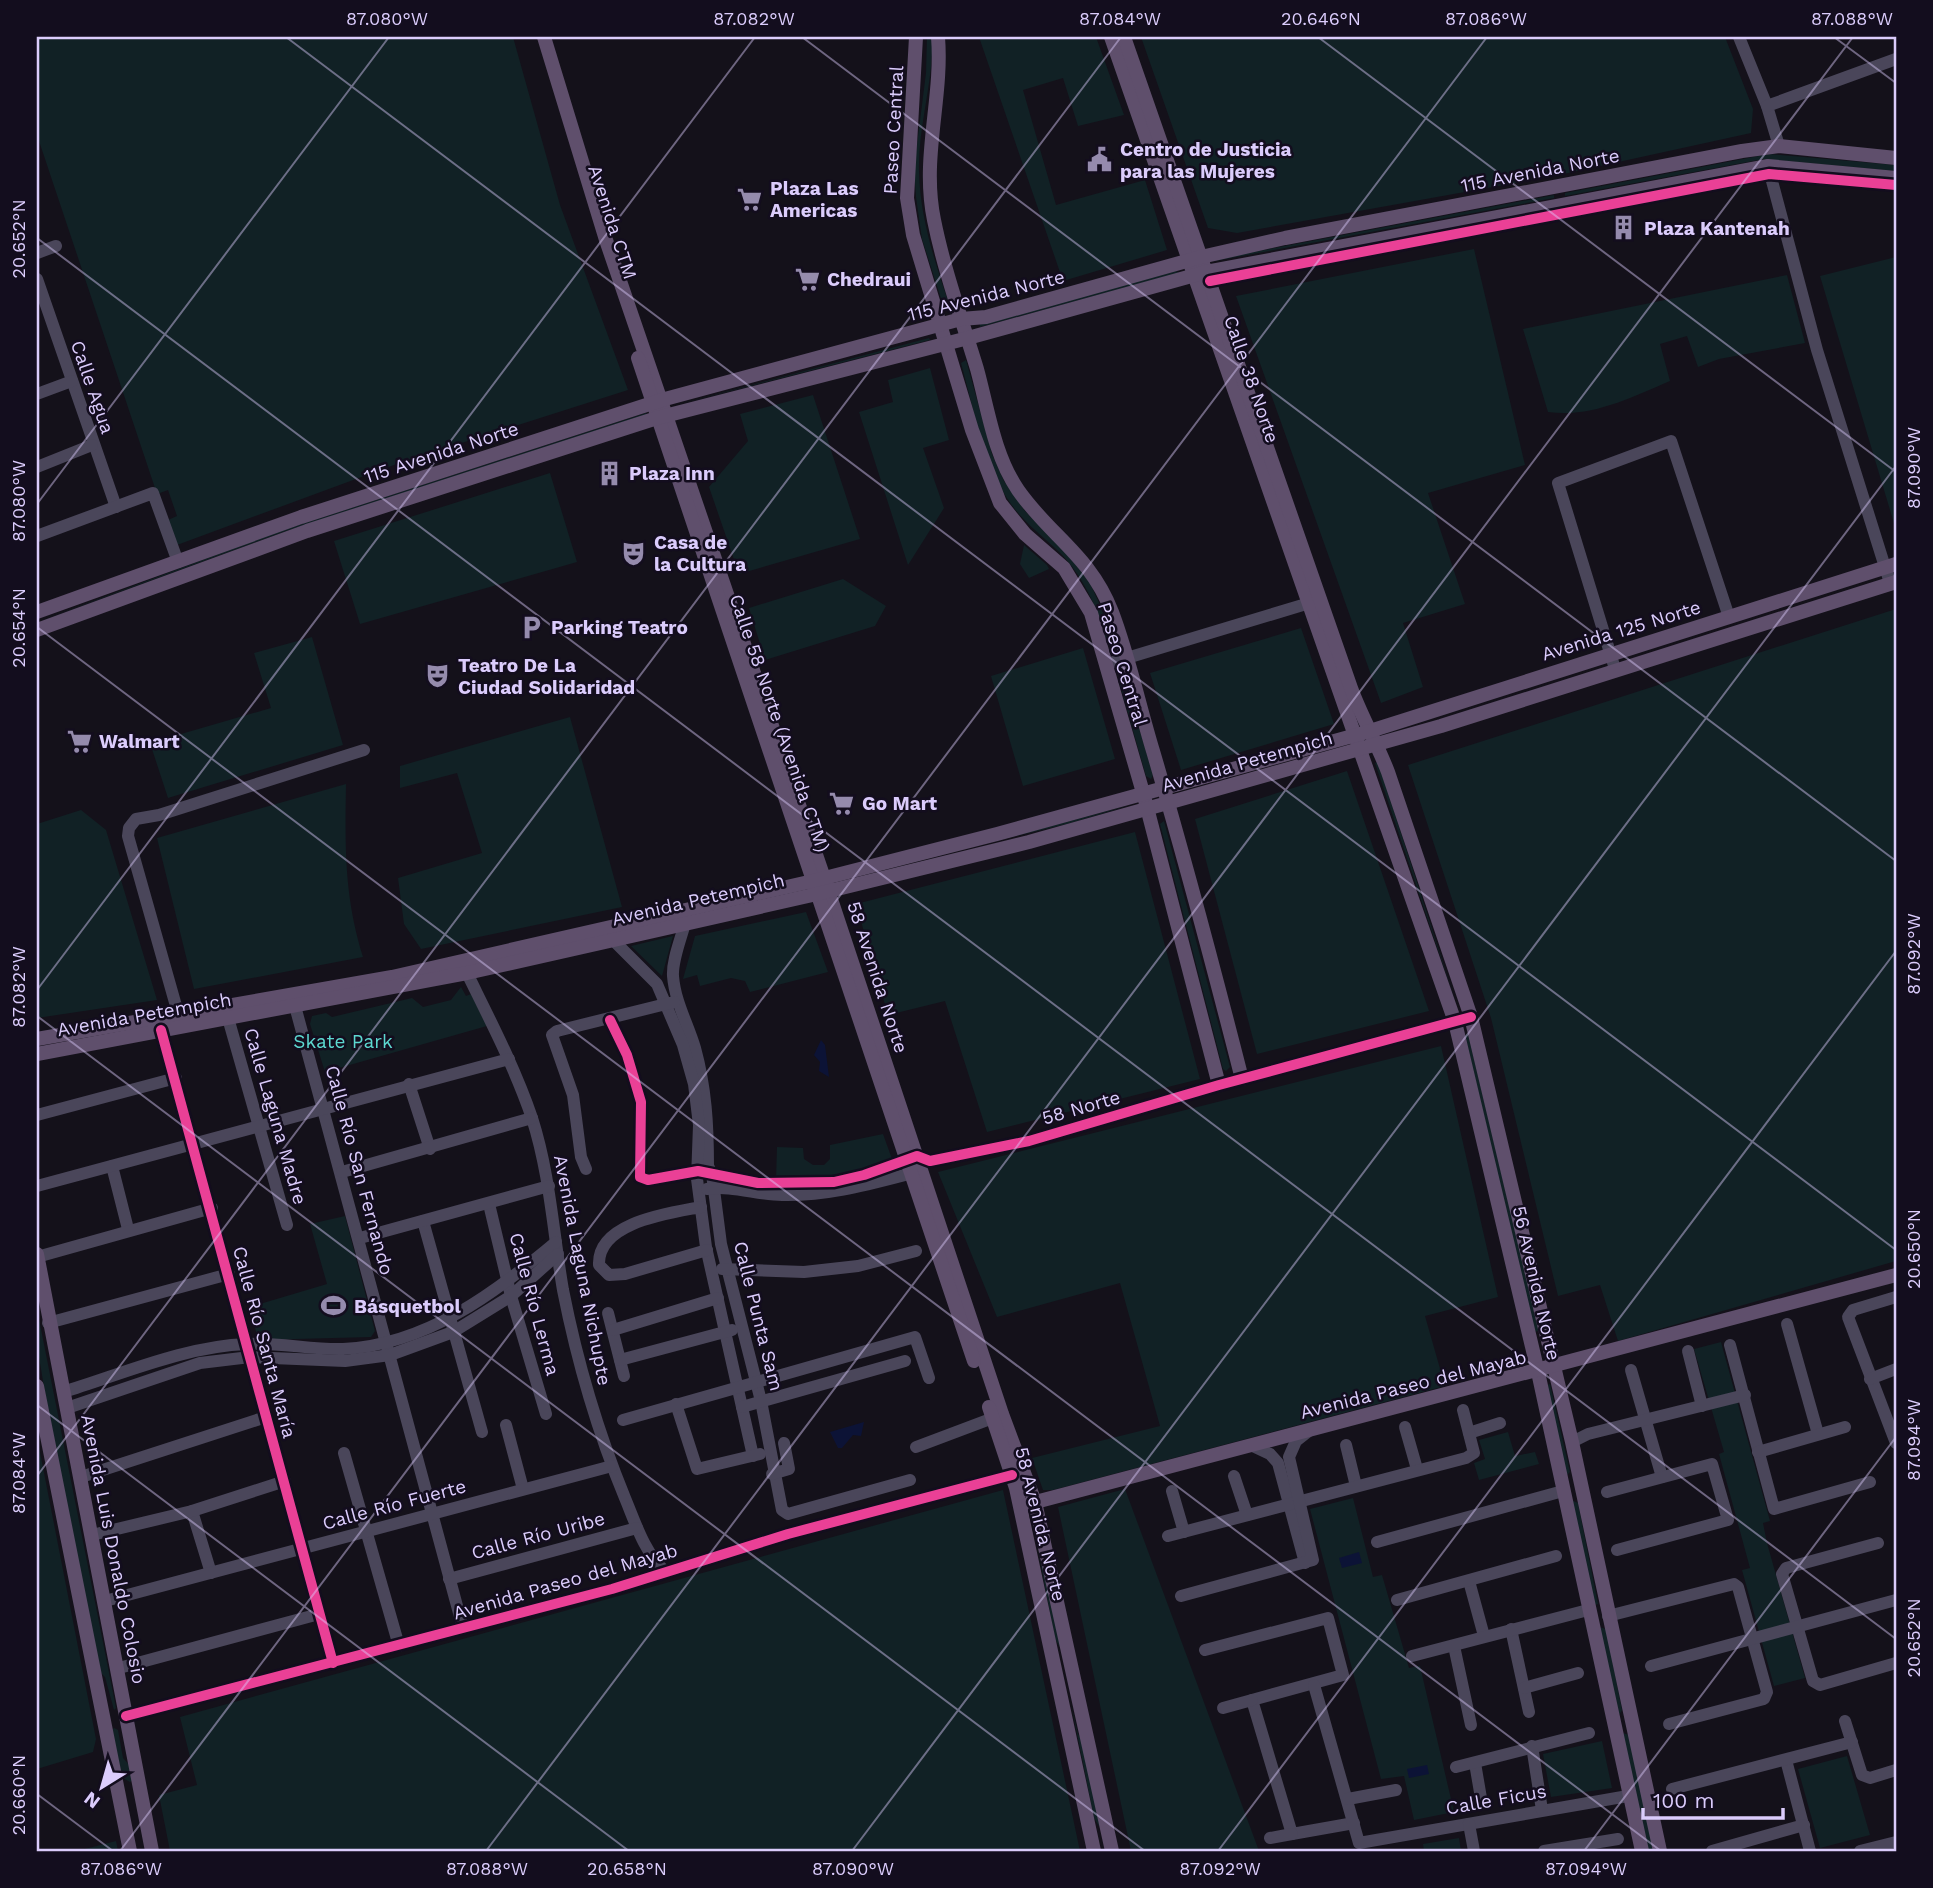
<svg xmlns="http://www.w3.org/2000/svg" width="1933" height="1888" font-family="'Work Sans',sans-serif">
	<rect width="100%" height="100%" fill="#14111a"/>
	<!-- green -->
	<g fill="#112125">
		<polygon points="37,37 513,37 560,205 628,390 402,462 177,545 168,520 177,516 168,490 157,494 37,135"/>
		<path d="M927 37H932V54C930 93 918 132 919 171 920 219 935 262 950 307L945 311 922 239 916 197 914 168 926 73Z"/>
		<polygon points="979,37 1096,37 1124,115 1078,126 1063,78 1023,90 1056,205 1145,180 1167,250 1063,281"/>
		<polygon points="1141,37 1725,37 1753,109 1751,133 1559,175 1237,233 1208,228"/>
		<polygon points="1769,154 1896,165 1896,171 1764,159 1565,196 1565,193"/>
		<polygon points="1554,195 1554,198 1215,261 1216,259"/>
		<polygon points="1474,249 1525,465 1428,493 1465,604 1403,623 1423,687 1381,703 1236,296"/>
		<polygon points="1896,257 1896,530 1820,276"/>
		<polygon points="1176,271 1179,273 980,327 980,324"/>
		<path d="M1787 275 1805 343 1719 359 1698 367 1687 336 1660 344 1670 381C1630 398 1591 418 1548 412L1523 329Z"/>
		<polygon points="929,338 930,340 672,406"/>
		<path d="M966 360 992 454 1004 481 1025 511 1061 547 1089 581 1106 618 1112 644 1107 642C1097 607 1083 574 1056 549 1040 534 1024 522 1011 504 983 464 974 410 961 363Z"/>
		<polygon points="930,368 949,440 923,448 944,508 908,565 859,412 893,402 888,380"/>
		<polygon points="813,395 860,539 739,574 709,487 748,441 740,414"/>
		<polygon points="646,413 647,415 286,531 37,622 283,530"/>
		<polygon points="550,473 577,562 360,624 334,541"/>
		<polygon points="1024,545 1047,565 1049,569 1029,578 1020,564"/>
		<polygon points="843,579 886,606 875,626 765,660 749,608"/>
		<polygon points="1896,609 1896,1261 1618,1341 1600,1285 1558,1296 1491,1018 1408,765"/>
		<polygon points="1301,628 1334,724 1181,770 1150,673"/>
		<polygon points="312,637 343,745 168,798 150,743 271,708 254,653"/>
		<polygon points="1083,648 1115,759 1023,786 991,676"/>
		<polygon points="1121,678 1125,680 1153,775 1151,779 1146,776 1119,682"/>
		<polygon points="570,717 622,907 421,949 404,924 398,878 482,853 457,773 400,788 400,766"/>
		<polygon points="1378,762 1457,1006 1377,769 1375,763"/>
		<polygon points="1347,771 1429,1011 1257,1054 1195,819"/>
		<path d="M346 784C345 846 344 896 363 957L194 989 157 838Z"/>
		<polygon points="1131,805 1067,824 974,846"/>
		<polygon points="81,810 106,830 157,1000 37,1018 37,824"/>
		<polygon points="1164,821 1230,1067 1226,1071 1223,1069 1160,824"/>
		<polygon points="1135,832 1200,1079 987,1132 945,1001 888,1015 856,904"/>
		<polygon points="806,912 828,972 750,992 745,981 731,978 700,986 697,975 683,979 695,936"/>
		<polygon points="673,936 662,976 631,946"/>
		<polygon points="461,987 466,996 471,994 487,1026 325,1072 310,1024 312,1016 326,1013 332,1017 412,998 423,1007 451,1000"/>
		<polygon points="1468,1034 1539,1331 1534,1332 1465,1035"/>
		<polygon points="1441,1046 1498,1297 1425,1316 1445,1386 1053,1490 1043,1490 1032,1458 1160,1426 1120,1283 997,1317 938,1172"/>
		<polygon points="883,1134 892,1159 851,1173 776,1180 777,1147 803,1148 804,1159 813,1165 824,1165 830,1159 830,1145"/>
		<polygon points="345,1216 375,1331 371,1337 258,1340 250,1307 327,1284 310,1224"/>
		<polygon points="37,1309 116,1708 114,1710 105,1677 100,1672 44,1387 37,1345"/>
		<polygon points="1721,1342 1770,1521 1763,1523 1767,1543 1805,1678 1774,1686 1742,1570 1750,1568 1719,1454 1724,1452 1694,1349"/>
		<polygon points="1550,1384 1570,1472 1566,1476 1547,1385"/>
		<polygon points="1508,1432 1515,1456 1535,1452 1539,1464 1479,1480 1474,1463 1485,1459 1479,1440"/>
		<polygon points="37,1437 96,1739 93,1752 37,1769"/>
		<polygon points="1125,1489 1259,1851 1131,1851 1058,1507"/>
		<polygon points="1003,1490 1080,1851 170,1851 159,1795 197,1785 180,1717"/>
		<polygon points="1353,1498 1373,1577 1382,1575 1409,1668 1420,1666 1454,1812 1414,1820 1404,1776 1381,1779 1310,1509"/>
		<polygon points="1571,1500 1578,1503 1598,1604 1595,1605"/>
		<polygon points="1035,1535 1041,1565 1047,1573 1061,1649 1055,1639"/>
		<polygon points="1599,1627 1606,1629 1622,1710 1619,1715"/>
		<polygon points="1071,1704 1078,1734 1084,1743 1100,1828 1094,1818"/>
		<polygon points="114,1728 118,1730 123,1758 131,1767 133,1780 130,1782 121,1777 112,1730"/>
		<polygon points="1623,1733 1629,1735 1655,1851 1647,1851"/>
		<polygon points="1602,1741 1612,1788 1551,1797 1543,1754"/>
		<polygon points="1847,1756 1870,1835 1820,1848 1798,1769"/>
		<polygon points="1459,1838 1461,1851 1424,1851 1423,1844"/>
		<polygon points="116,1841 118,1851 77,1851"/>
	</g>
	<!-- water -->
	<g fill="#0c1336">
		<polygon points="821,1040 825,1045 829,1077 819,1071 820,1062 814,1055"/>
		<polygon points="864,1422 861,1436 853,1435 842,1448 838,1448 830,1432"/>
		<polygon points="1359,1552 1362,1563 1342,1568 1339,1558"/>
		<polygon points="1427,1765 1429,1774 1409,1778 1407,1769"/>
	</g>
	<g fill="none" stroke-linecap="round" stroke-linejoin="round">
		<!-- minor -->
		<g stroke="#4a465a" stroke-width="12">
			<polyline points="1739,37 1767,106 1779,146"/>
			<polyline points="1767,106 1896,59"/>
			<polyline points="1768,166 1817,350 1890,583"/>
			<polyline points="37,253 56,246"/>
			<polyline points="37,279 116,507"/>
			<polyline points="37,394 72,381"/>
			<polyline points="37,467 92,445"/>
			<polyline points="37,536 153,493 178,562"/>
			<polyline points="1107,664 1316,601"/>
			<polyline points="1615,669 1558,483 1671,441 1729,617"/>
			<path d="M685 923C681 939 672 960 673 976 675 1002 688 1024 695 1048 706 1088 708 1125 708 1166L712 1174 721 1244 761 1401 782 1510 788 1514 910 1480"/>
			<polyline points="612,939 657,984 683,1045 694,1084 699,1125 697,1179 706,1247 753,1456"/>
			<path d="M467 973C490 1020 515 1068 532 1118 550 1174 553 1232 563 1290 577 1361 597 1430 625 1498 635 1522 645 1554 665 1571"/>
			<polyline points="295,1006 463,1628"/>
			<polyline points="178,1013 128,836 129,828 136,819 159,815 364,750"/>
			<polyline points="228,1018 287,1225"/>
			<polyline points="610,1020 627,1055 641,1102 640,1177 648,1180 698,1171 758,1183 834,1182 864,1175 917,1156 930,1161 1029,1141 1219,1085 1464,1019"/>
			<polyline points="161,1030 333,1663"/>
			<polyline points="409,1084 430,1149"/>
			<polyline points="37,1115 176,1078"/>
			<polyline points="112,1166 128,1229"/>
			<polyline points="586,1169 581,1157 573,1095 552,1035 557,1031 674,1002"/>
			<polyline points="342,1172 532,1118"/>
			<polyline points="37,1186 509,1059"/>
			<path d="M707 1189C731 1185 758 1195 782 1195 831 1196 873 1183 920 1171"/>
			<polyline points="489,1204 511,1296 546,1414"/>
			<path d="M701 1207C670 1213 597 1222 599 1265L609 1275 625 1274 707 1250"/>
			<polyline points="423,1221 482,1432"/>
			<polyline points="360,1238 549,1186"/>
			<polyline points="37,1257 212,1208"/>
			<polyline points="722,1269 804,1272 858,1266 916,1251"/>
			<polyline points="1896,1297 1853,1310 1848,1317 1896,1443"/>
			<polyline points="608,1313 624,1376"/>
			<polyline points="48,1323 229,1274"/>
			<polyline points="1787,1324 1818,1434"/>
			<polyline points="613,1330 718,1298"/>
			<polyline points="1730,1345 1774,1509 1870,1482"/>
			<polyline points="1688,1351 1702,1406"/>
			<polyline points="620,1360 732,1330"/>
			<polyline points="1631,1370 1662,1477"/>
			<polyline points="1870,1379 1896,1369"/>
			<path d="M63 1392C122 1374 186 1346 247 1344 279 1342 311 1350 343 1349 426 1345 495 1293 556 1242"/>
			<polyline points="676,1404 697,1469 760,1454"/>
			<polyline points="742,1407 905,1361"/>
			<polyline points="67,1408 200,1363 250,1357 345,1361 390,1355 453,1332 511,1296 558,1254"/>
			<polyline points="623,1420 915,1337 929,1378"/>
			<polyline points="506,1425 523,1489"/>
			<polyline points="1405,1427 1417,1469"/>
			<polyline points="1469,1433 1500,1423"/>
			<polyline points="1572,1442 1588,1434 1745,1395"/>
			<polyline points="1346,1445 1356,1486"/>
			<polyline points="1253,1446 1270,1454 1278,1463 1305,1563"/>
			<polyline points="916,1447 993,1418"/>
			<polyline points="1758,1452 1845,1427"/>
			<polyline points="344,1453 399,1646"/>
			<polyline points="772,1474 789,1469 784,1443"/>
			<polyline points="1234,1476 1247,1515"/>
			<polyline points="81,1477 266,1417"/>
			<polyline points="1172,1491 1184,1532"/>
			<polyline points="1607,1492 1712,1464 1728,1520 1617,1550"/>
			<polyline points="192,1511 211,1573"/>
			<polyline points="92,1535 192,1511 285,1481"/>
			<polyline points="1168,1536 1466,1458 1474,1453 1463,1410"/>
			<polyline points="1377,1542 1563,1491"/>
			<polyline points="1878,1543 1786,1568 1782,1574 1813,1681 1820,1685 1896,1663"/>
			<polyline points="449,1579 637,1528"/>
			<polyline points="1469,1581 1484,1636"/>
			<polyline points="1181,1596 1313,1560 1289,1457 1296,1441 1310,1430"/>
			<polyline points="1397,1600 1556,1556"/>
			<polyline points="105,1601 612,1466"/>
			<polyline points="1608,1616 1734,1584 1738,1587 1767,1692 1764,1699 1669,1724"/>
			<polyline points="1511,1629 1529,1712"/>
			<polyline points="1454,1646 1471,1725"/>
			<polyline points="1205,1650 1328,1618 1343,1675 1252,1700 1292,1834 1354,1823"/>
			<polyline points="1412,1656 1588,1610"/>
			<polyline points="1651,1666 1896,1600"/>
			<polyline points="119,1668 319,1614"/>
			<polyline points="1314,1685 1359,1843 1628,1796"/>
			<polyline points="1524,1688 1578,1673"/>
			<polyline points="1223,1708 1252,1700"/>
			<polyline points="126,1716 612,1589 788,1534 1012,1475"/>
			<polyline points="1845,1721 1862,1775 1870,1778 1896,1770"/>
			<polyline points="1532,1746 1542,1810"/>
			<polyline points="1786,1760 1810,1851"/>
			<polyline points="1475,1763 1482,1804"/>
			<polyline points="1456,1767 1589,1733"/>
			<polyline points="1672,1789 1852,1742"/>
			<polyline points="1348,1799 1396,1790"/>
			<polyline points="1469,1824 1474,1851"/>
			<polyline points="1270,1838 1292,1834"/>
			<polyline points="1544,1851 1618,1839"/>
			<polyline points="1712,1851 1804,1825"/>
			<polyline points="1860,1851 1896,1842"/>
		</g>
		<!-- major -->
		<g stroke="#5f4f6c" stroke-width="14">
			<polyline points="544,37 606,240 824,878 1002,1414 1035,1502 1112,1851"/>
			<polyline points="916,37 907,198 913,235 972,430 1000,503 1025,534 1064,568 1091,613 1144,796 1219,1085"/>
			<path d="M938 37C943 98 921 158 934 220 944 270 962 320 977 369 988 409 994 455 1018 490 1050 536 1090 555 1112 612 1129 657 1139 705 1153 751 1185 860 1214 969 1242 1079"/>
			<polyline points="1111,37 1455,1022 1538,1372 1642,1851"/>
			<path d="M1124 37 1351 688C1362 718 1377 743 1388 772L1471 1017 1572 1442 1660 1851"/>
			<polyline points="638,358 974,1361"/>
			<polyline points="37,612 301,517 665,399 961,319 986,317 1201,257 1285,238 1742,151 1779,146 1896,158"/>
			<polyline points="37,630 307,531 657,418 968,338 1206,272 1768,166 1896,178"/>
			<polyline points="37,1039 392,977 813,881 997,834 1367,732 1896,564"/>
			<polyline points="37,1054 467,973 817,894 1029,842 1441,726 1896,582"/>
			<polyline points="37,1254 152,1851"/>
			<polyline points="37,1386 130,1851"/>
			<polyline points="989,1407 1016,1488 1094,1851"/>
			<polyline points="1028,1504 1896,1275"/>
		</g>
		<defs>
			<g id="cycleway">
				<polyline points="1210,281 1769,174 1896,185"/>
				<polyline points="610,1020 627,1055 641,1102 640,1177 648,1180 698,1171 758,1183 834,1182 864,1175 917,1156 930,1161 1029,1141 1219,1085 1471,1017"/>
				<polyline points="161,1030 333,1663"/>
				<polyline points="126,1716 612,1589 788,1534 1012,1475"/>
			</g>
		</defs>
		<!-- cycleway casing -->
		<use href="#cycleway" stroke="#130d1e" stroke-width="15"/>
		<!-- cycleway -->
		<use href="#cycleway" stroke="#ea4096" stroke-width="10"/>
	</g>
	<!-- ticks -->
	<path fill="none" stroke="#dbccfc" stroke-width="2" stroke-opacity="0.45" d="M286 37 1896 1250M802 37 1896 861M1318 37 1896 472M1834 37 1896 83M37 238 1896 1639M37 504 389 37M37 627 1661 1851M37 990 755 37M37 1016 1145 1851M37 1405 629 1851M37 1476 1121 37M37 1794 113 1851M120 1851 1487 37M486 1851 1853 37M852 1851 1896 466M1218 1851 1896 951M1584 1851 1896 1437"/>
	<!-- icons -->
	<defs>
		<symbol id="civic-bare" viewBox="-9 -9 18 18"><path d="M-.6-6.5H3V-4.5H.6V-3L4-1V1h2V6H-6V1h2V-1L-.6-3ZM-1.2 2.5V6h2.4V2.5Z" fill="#958bad" stroke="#130d1e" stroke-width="2.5" paint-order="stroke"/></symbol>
		<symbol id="supermarket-bare" viewBox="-9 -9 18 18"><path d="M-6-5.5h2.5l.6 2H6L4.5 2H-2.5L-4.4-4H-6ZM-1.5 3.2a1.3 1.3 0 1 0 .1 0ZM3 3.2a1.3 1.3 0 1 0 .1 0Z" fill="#958bad" stroke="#130d1e" stroke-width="2.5" paint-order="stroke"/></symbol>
		<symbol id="building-bare" viewBox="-9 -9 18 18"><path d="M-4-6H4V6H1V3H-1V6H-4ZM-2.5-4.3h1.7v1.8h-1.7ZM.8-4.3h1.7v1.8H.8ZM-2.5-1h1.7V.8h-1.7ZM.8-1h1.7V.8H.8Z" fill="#958bad" stroke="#130d1e" stroke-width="2.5" paint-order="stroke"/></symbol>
		<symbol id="theatre-bare" viewBox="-9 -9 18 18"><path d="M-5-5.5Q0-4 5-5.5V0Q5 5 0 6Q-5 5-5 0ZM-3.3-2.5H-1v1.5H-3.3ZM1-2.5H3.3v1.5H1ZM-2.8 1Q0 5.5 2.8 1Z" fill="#958bad" stroke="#130d1e" stroke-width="2.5" paint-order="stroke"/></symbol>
		<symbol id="parking-bare" viewBox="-9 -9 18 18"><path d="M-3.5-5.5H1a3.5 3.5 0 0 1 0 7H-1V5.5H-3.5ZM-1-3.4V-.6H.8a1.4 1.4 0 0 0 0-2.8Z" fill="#958bad" stroke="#130d1e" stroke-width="2.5" paint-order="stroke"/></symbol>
		<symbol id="stadium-bare" viewBox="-9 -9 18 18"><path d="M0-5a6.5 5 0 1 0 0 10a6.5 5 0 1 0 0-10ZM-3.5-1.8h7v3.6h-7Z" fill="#958bad" stroke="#130d1e" stroke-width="2.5" paint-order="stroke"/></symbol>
	</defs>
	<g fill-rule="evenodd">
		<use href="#civic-bare" x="1082" y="142" width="35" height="35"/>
		<use href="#supermarket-bare" x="732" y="182" width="35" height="35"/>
		<use href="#building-bare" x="1606" y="210" width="35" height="35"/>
		<use href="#supermarket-bare" x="790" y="262" width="35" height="35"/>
		<use href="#building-bare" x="592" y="456" width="35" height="35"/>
		<use href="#theatre-bare" x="616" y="536" width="35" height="35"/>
		<use href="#parking-bare" x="514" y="610" width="35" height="35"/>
		<use href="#theatre-bare" x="420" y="658" width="35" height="35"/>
		<use href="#supermarket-bare" x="62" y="724" width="35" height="35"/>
		<use href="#supermarket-bare" x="824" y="786" width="35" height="35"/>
		<use href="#stadium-bare" x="316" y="1288" width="35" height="35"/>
	</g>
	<g text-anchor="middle" stroke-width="5" stroke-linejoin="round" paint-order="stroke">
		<!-- street labels -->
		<g font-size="19" fill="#dbccfc" stroke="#130d1e">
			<text transform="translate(893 130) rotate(-87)" y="7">Paseo Central</text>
			<text transform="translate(1540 170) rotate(-11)" y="7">115 Avenida Norte</text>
			<text transform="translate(613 222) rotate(72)" y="7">Avenida CTM</text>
			<text transform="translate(986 295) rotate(-14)" y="7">115 Avenida Norte</text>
			<text transform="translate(1252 379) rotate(71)" y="7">Calle 38 Norte</text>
			<text transform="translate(93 387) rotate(71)" y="7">Calle Agua</text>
			<text transform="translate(441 452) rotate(-18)" y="7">115 Avenida Norte</text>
			<text transform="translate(1621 630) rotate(-17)" y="7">Avenida 125 Norte</text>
			<text transform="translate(1123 664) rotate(73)" y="7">Paseo Central</text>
			<text transform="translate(780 723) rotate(71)" y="7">Calle 58 Norte (Avenida CTM)</text>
			<text transform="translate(1247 761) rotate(-16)" y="7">Avenida Petempich</text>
			<text transform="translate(698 899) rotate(-13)" y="7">Avenida Petempich</text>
			<text transform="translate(878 977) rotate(72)" y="7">58 Avenida Norte</text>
			<text transform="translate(144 1014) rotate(-10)" y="7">Avenida Petempich</text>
			<text transform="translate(1081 1107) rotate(-16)" y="7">58 Norte</text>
			<text transform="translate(276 1116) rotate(74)" y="7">Calle Laguna Madre</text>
			<text transform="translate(360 1170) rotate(75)" y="7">Calle Río San Fernando</text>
			<text transform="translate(583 1270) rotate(79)" y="7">Avenida Laguna Nichupte</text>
			<text transform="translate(1537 1283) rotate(77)" y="7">56 Avenida Norte</text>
			<text transform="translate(535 1304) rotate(75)" y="7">Calle Río Lerma</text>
			<text transform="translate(759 1316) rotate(76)" y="7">Calle Punta Sam</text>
			<text transform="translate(265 1342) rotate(75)" y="7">Calle Río Santa María</text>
			<text transform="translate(1413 1384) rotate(-14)" y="7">Avenida Paseo del Mayab</text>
			<text transform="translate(394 1504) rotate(-15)" y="7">Calle Río Fuerte</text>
			<text transform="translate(1041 1524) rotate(76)" y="7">58 Avenida Norte</text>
			<text transform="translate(538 1535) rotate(-15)" y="7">Calle Río Uribe</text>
			<text transform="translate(114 1549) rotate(79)" y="7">Avenida Luis Donaldo Colosio</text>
			<text transform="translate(565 1581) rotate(-16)" y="7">Avenida Paseo del Mayab</text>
			<text transform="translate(1496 1799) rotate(-10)" y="7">Calle Ficus</text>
		</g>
		<!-- poi labels -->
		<g font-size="19" font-weight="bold" fill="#dbccfc" stroke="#130d1e" text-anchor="start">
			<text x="1120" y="156">Centro de Justicia<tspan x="1120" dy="22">para las Mujeres</tspan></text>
			<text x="770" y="195">Plaza Las<tspan x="770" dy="22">Americas</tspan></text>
			<text x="1644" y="235">Plaza Kantenah</text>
			<text x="827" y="286">Chedraui</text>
			<text x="629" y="480">Plaza Inn</text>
			<text x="654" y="549">Casa de<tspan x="654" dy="22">la Cultura</tspan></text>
			<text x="551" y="634">Parking Teatro</text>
			<text x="458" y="672">Teatro De La<tspan x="458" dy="22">Ciudad Solidaridad</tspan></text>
			<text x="99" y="748">Walmart</text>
			<text x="862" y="810">Go Mart</text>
			<text x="354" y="1313">Básquetbol</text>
		</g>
		<!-- park labels -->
		<g font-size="19" fill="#5dd8d1" stroke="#130d1e">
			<text x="343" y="1048">Skate Park</text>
		</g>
	</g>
	<!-- border -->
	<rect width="1933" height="1888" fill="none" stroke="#130d1e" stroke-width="77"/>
	<!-- north arrow -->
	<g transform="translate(102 1787) rotate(217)" stroke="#130d1e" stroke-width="5" paint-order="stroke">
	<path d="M0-5L12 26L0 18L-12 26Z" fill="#dbccfc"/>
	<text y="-10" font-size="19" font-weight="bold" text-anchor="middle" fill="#dbccfc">N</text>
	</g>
	<!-- scale -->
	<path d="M1643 1808v10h140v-10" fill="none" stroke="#dbccfc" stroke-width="3.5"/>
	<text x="1653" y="1808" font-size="21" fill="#dbccfc" stroke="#130d1e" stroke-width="5" paint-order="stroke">100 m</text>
	<rect x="38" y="38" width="1857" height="1812" fill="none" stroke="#dbccfc" stroke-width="2.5"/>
	<g font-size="18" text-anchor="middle" fill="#dbccfc">
		<text x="387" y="25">87.080°W</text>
		<text x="754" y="25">87.082°W</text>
		<text x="1120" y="25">87.084°W</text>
		<text x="1321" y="25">20.646°N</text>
		<text x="1486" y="25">87.086°W</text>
		<text x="1852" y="25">87.088°W</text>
		<text transform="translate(19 239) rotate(-90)" y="6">20.652°N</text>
		<text transform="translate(1914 468) rotate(-90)" y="6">87.090°W</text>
		<text transform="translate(19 501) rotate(-90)" y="6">87.080°W</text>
		<text transform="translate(19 628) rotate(-90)" y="6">20.654°N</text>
		<text transform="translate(1914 954) rotate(-90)" y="6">87.092°W</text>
		<text transform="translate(19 987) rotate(-90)" y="6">87.082°W</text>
		<text transform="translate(1914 1249) rotate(-90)" y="6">20.650°N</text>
		<text transform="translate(1914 1440) rotate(-90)" y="6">87.094°W</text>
		<text transform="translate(19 1473) rotate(-90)" y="6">87.084°W</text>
		<text transform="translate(1914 1638) rotate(-90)" y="6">20.652°N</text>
		<text transform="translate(19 1795) rotate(-90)" y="6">20.660°N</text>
		<text x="121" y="1875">87.086°W</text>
		<text x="487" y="1875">87.088°W</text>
		<text x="627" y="1875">20.658°N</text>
		<text x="853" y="1875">87.090°W</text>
		<text x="1220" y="1875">87.092°W</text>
		<text x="1586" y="1875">87.094°W</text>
	</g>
</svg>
